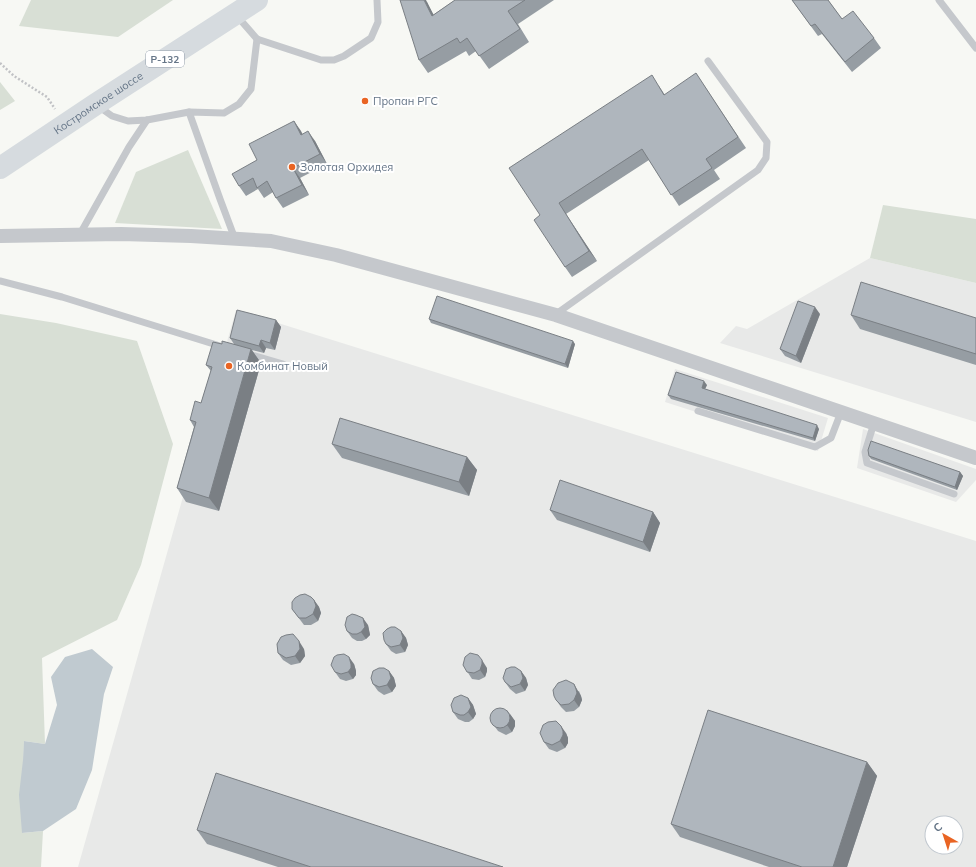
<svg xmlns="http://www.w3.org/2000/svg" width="976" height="867" font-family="Mulish,sans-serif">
	<rect width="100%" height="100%" fill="#f7f8f4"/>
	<!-- built -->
	<g fill="#e8e9e8" fill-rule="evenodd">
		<polygon points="870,258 976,283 976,422 720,343 736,326 747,329"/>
		<path d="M236 310 976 541V867H78ZM932 823H956V847H932Z"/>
		<polygon points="675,369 828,418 818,451 665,402"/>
		<polygon points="863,429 976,469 976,480 956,502 857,468"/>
	</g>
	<!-- green -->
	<g fill="#d8dfd5">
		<polygon points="31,0 173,0 118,37 19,26"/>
		<polygon points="0,82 15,101 0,110"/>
		<polygon points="188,150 222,229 115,223 136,172"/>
		<polygon points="883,205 976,219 976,283 870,258"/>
		<polygon points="0,314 56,323 137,341 173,444 141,565 117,620 42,658 45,744 24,741 22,833 43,831 41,867 0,867"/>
	</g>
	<!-- water -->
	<polygon fill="#c0cad0" points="92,649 113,667 104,694 92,770 76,809 43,831 22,833 19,795 23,760 24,741 45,744 57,705 51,677 65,657"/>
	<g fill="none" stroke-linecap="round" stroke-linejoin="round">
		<!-- path -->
		<polyline stroke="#c1c2c5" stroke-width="2.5" stroke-dasharray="2 2" stroke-linecap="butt" points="0,63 14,76 47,97 55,109"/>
		<!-- lane -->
		<g stroke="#c5c8cc" stroke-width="7">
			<polyline points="939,0 976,48"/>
			<polyline points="237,16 257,39 321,60 334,60 344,56 371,38 378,22 377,0"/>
			<polyline points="98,106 112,116 128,121 147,120 189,112 224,113 239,104 251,89 257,39"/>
			<polyline points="189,112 220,199 235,239"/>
			<polyline points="80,234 129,147 147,120"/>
			<polyline points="0,281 62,297 220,346"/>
			<polyline points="556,314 758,170 766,158 767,142 708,61"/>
			<polyline points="248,354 283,364"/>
			<polyline points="698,411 815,447 831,438 841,412"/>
			<polyline points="874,423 865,452 867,463 954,494"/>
		</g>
		<!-- street -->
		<polyline stroke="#c5c8cc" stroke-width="14" points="0,236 121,234 191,236 271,241 336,255 556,315 976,458"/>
		<!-- highway -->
		<path stroke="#d6dbdf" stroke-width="22" id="s1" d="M0 168 96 104 257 0"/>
	</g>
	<!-- wall -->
	<g fill="#969da3">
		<polygon points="455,0 554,0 518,24 529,42 489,69 476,51 469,56 466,51 428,73 419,60 427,2 433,15"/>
		<polygon points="792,0 828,0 842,19 874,38 881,48 852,72 822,34 818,36"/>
		<polygon points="703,84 746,148 714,170 720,179 679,206 649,160 566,214 597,261 572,277 565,267 540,215 659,86 665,95"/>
		<polygon points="294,121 302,134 315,141 327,164 300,178 309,195 283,208 276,198 273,192 264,198 258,189 246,196 239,186 257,160"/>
		<polygon points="820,314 801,363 785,356 780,349"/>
		<polygon points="851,315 976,318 976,365 860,329"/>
		<polygon points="429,319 575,344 568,368 431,323"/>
		<polygon points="276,320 281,327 275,350 266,348 264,353 252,350 261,363 219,511 186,502 177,488 194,427 190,420 201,403 211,371 206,365 222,344 234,344 230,338"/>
		<polygon points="707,385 705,389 819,429 815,441 671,399 668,395"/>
		<polygon points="332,444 467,457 477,470 469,496 342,458"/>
		<polygon points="869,456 960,472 963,476 957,490 871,459"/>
		<polygon points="550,510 653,512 660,523 650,552 557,520"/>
		<polygon points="314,600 319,607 321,613 318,621 311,625 304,625 292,609"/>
		<polygon points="368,625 370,635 366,639 362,641 357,641 352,638 347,631"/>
		<polygon points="401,631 406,638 408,645 405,652 396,654 391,651 386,644"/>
		<polygon points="304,649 305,656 300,663 291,665 283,660 278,653"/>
		<polygon points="354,664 356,671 356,675 353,679 346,681 340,679 335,672"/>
		<polygon points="463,665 487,668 487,671 485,677 479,680 472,679"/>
		<polygon points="389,671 394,678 396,686 392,692 384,695 378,691 373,684"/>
		<polygon points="521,671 526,678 528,685 525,691 516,694 510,689 505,682"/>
		<polygon points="579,691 581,696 582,700 579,707 574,711 566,712 561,707 556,700"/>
		<polygon points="468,698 473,705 476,714 473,719 469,722 465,722 458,719 453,712"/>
		<polygon points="507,710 515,721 515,726 512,732 506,735 498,731 493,724"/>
		<polygon points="566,733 568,738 568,743 565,748 557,752 549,749 544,742"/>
		<polygon points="867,762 877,776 847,867 769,867 680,837 671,824"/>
		<polygon points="197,830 503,867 278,867 207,844"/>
	</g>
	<!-- shaded-wall -->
	<g fill="#7a7f84">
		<polygon points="424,0 426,0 427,2 441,29 432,16"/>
		<polygon points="294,121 301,131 308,145 301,135"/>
		<polygon points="308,131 315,141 327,164 320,154"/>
		<polygon points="293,168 300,178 309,195 302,185"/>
		<polygon points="559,203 566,214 597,261 589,251"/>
		<polygon points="815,307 820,314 801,363 796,356"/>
		<polygon points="276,320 281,327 275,350 270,343"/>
		<polygon points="261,340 266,348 264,353 259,346"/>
		<polygon points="573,341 575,344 568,368 565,364"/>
		<polygon points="251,349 261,363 219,511 209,498"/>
		<polygon points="704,381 707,385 704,391 702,388"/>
		<polygon points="817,425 819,429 815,441 813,438"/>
		<polygon points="467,457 477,470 469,496 459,482"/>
		<polygon points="960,472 963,476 957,490 955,487"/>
		<polygon points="653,512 660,523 650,552 643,542"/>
		<polygon points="314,600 319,607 321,613 318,621 313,614"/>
		<polygon points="363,618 368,625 370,635 366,639 361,632"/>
		<polygon points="401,631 406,638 408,645 405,652 400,645"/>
		<polygon points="299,641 304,649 305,656 300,663 295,656"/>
		<polygon points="349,657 354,664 356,671 356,675 353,679 348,672"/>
		<polygon points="482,660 487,668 487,671 485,677 480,670"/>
		<polygon points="389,671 394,678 396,686 392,692 387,685"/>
		<polygon points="521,671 526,678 528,685 525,691 520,684"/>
		<polygon points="574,684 581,696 582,700 579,707 574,700"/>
		<polygon points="468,698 473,705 476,714 473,719 468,712"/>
		<polygon points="510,714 515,721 515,726 512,732 507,725"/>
		<polygon points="561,726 566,733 568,738 568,743 565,748 560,741"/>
		<polygon points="867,762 877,776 847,867 833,867"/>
	</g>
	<!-- building -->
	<g fill="#afb6bd" stroke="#7a7f84">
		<polygon points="400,0 424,0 432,16 455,0 525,0 508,11 520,29 479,56 467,38 460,43 457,38 419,60"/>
		<polygon points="792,0 828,0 842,19 853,11 874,38 845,62 815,24 811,26"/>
		<polygon points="696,73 738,137 706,159 712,168 671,195 642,149 559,203 589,251 565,267 534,220 540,215 509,168 652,75 664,95"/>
		<polygon points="294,121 301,135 308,131 320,154 293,168 302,185 276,198 267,181 257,188 253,178 239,186 232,174 257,160 249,144"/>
		<polygon points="861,282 976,318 976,354 851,315"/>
		<polygon points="437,296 573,341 565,364 429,319"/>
		<polygon points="798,301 815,307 796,356 780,349"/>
		<polygon points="237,310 276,320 270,343 261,340 259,346 230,338"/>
		<polygon points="222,341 251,349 209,498 177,488 196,422 190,420 195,401 201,403 212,367 206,365 213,342 222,344"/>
		<polygon points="676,372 704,381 702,388 817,425 813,438 668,395"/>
		<polygon points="340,418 467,457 459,482 332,444"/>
		<polygon points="871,441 960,472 955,487 869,456 868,450"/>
		<polygon points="560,480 653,512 643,542 550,510"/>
		<polygon points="305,594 311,597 314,600 316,606 313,614 306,618 299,618 292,609 292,602 295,598 300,595"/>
		<polygon points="352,614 356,615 363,618 365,627 361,632 357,634 352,634 347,631 345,625 347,617"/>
		<polygon points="391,627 395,627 401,631 403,638 400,645 391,647 386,644 384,640 383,633 387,629"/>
		<polygon points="293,634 299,641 300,649 295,656 286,658 278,653 277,644 281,637 286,635"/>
		<polygon points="470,653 478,655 482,660 482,664 480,670 474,673 467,672 463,665 465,657"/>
		<polygon points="344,654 349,657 351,664 351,668 348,672 341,674 335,672 331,665 334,657 337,655"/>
		<polygon points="511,667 515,667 521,671 523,678 520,684 511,687 505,682 503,678 506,669"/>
		<polygon points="379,668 384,668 389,671 391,678 387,685 379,687 373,684 371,678 373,671"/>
		<polygon points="566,680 574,684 576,689 577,693 574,700 569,704 561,705 556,700 554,696 553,690 558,683"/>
		<polygon points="461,695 468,698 471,707 468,712 464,715 460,715 453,712 451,705 454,698"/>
		<circle cx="500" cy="718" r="10"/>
		<polygon points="708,710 867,762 833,867 802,867 671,824"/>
		<polygon points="556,721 561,726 563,731 563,735 560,741 552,745 544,742 540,733 543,725 548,722"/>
		<polygon points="216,773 503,867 311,867 197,830"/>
	</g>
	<!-- markers -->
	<g fill="#e96423" stroke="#fff" stroke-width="1.5">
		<circle cx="365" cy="101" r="4"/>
		<circle cx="292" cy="167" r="4"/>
		<circle cx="229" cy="366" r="4"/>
	</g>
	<g text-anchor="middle" stroke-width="4" stroke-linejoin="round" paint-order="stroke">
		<!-- shield labels -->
		<rect fill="#fff" stroke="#939eab" stroke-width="1" x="146" y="51" width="38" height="16" rx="3"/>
		<g font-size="10" font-weight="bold" fill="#657587">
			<text x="165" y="63">Р-132</text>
		</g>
		<!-- poi labels -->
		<g font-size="11" fill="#657587" stroke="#fff" text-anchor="start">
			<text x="373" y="105">Пропан РГС</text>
			<text x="300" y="171">Золотая Орхидея</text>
			<text x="237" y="370">Комбинат Новый</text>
		</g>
		<!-- street labels -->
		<g font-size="11" fill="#657587" stroke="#fff">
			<text dy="4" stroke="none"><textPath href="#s1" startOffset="118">Костромское шоссе</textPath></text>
		</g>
	</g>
	<!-- north arrow -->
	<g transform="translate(944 835) rotate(321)"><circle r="19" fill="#ffffff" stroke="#c1c8cf"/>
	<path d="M0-3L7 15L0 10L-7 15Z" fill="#e96423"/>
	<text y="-6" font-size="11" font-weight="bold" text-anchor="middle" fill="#657587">С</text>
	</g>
</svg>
